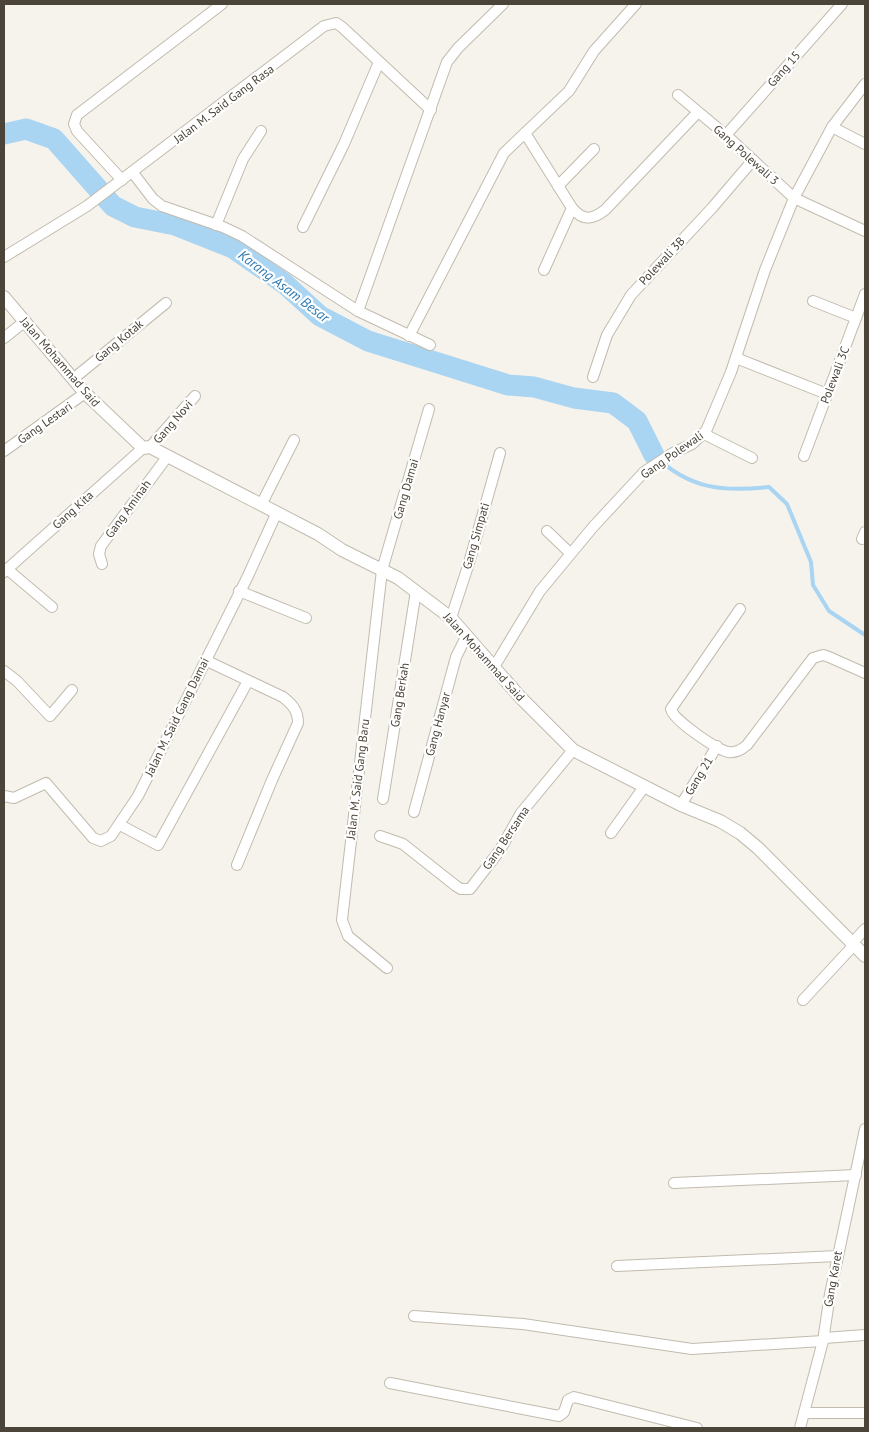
<svg xmlns="http://www.w3.org/2000/svg" width="869" height="1432" font-family="'PT Sans',sans-serif">
	<rect width="100%" height="100%" fill="#f6f3ec"/>
	<g fill="none" stroke-linecap="round" stroke-linejoin="round">
		<!-- stream -->
		<path stroke="#a9d4f2" stroke-width="4" d="M654 455C689 489 722 492 769 487L787 504 811 562 813 585 829 611 865 635"/>
		<!-- river -->
		<polyline stroke="#a9d4f2" stroke-width="21" points="4,134 26,129 54,139 113,206 135,217 175,225 233,248 285,284 320,316 368,341 508,385 534,387 574,398 613,403 637,421 654,455"/>
		<defs>
			<g id="minor">
				<polyline points="678,95 726,135 794,198 865,231"/>
				<polyline points="832,127 865,144"/>
				<path d="M525 133 572 208C583 221 592 220 605 210L698 112"/>
				<polyline points="726,135 842,4"/>
				<polyline points="133,173 153,199 162,206 223,227 242,236 358,311 430,345"/>
				<polyline points="122,180 77,131 74,124 77,115 222,4"/>
				<polyline points="558,186 594,149"/>
				<polyline points="216,225 243,159 261,131"/>
				<polyline points="303,227 344,144 379,62"/>
				<polyline points="4,257 87,206 324,26 336,23 342,27 431,110"/>
				<polyline points="544,270 572,208"/>
				<polyline points="813,301 856,318"/>
				<polyline points="358,311 447,62 458,48 503,4"/>
				<polyline points="409,336 504,153 569,91 594,51 636,4"/>
				<polyline points="4,338 24,322"/>
				<polyline points="736,358 827,394"/>
				<polyline points="593,377 607,335 631,295 712,208 753,160"/>
				<polyline points="73,379 166,303"/>
				<polyline points="704,434 752,458"/>
				<polyline points="150,447 195,396"/>
				<polyline points="4,451 85,393"/>
				<polyline points="804,456 865,294"/>
				<polyline points="261,505 294,440"/>
				<polyline points="547,531 570,553"/>
				<polyline points="862,539 865,532"/>
				<polyline points="102,564 99,554 101,546 167,457"/>
				<polyline points="7,569 52,607"/>
				<polyline points="4,572 143,448"/>
				<polyline points="239,591 306,618"/>
				<path d="M740 609 671 709C673 720 716 749 728 752 736 753 741 750 747 745L813 658 823 655 829 657 865 673"/>
				<polyline points="451,618 469,563 500,453"/>
				<path d="M205 660 283 697C293 705 298 711 298 723L272 780 237 865"/>
				<polyline points="494,667 540,591 593,527 644,472 673,453 692,444 706,431 731,372 765,270 794,198 832,127 865,84"/>
				<polyline points="4,671 17,681 50,716 72,690"/>
				<polyline points="4,796 14,798 46,783 93,838 101,841 111,836 138,796 247,578 277,512"/>
				<polyline points="383,799 416,591"/>
				<polyline points="681,805 717,746"/>
				<polyline points="414,812 456,657 466,637"/>
				<polyline points="120,825 158,845 248,681"/>
				<polyline points="611,833 644,787"/>
				<polyline points="380,836 403,844 456,886 461,889 470,889 500,850 521,813 573,750"/>
				<polyline points="852,943 865,929"/>
				<polyline points="387,968 348,936 342,920 382,570 429,409"/>
				<polyline points="803,1000 854,945"/>
				<polyline points="674,1183 856,1175"/>
				<polyline points="617,1266 837,1256"/>
				<polyline points="414,1316 523,1324 692,1349 823,1341"/>
				<polyline points="824,1338 865,1335"/>
				<polyline points="390,1383 559,1416 564,1412 568,1400 574,1397 697,1428"/>
				<polyline points="804,1413 865,1413"/>
				<polyline points="800,1428 823,1341 830,1294 865,1129"/>
			</g>
			<polyline id="tertiary" points="4,297 85,393 143,448 150,447 318,534 342,550 398,578 451,618 520,697 573,750 681,805 720,821 740,833 758,848 865,956"/>
		</defs>
		<!-- minor casing -->
		<use href="#minor" stroke="#c2bbae" stroke-width="12"/>
		<!-- tertiary casing -->
		<use href="#tertiary" stroke="#c2bbae" stroke-width="14"/>
		<!-- minor -->
		<use href="#minor" stroke="#fff" stroke-width="10"/>
		<!-- tertiary -->
		<use href="#tertiary" stroke="#fff" stroke-width="12"/>
	</g>
	<g text-anchor="middle" stroke-width="4.5" stroke-linejoin="round" paint-order="stroke">
		<!-- street labels -->
		<g font-size="12" fill="#4b4439" stroke="#fff">
			<text transform="translate(784 69) rotate(-49)" y="4">Gang 15</text>
			<text transform="translate(224 104) rotate(-37)" y="4">Jalan M. Said Gang Rasa</text>
			<text transform="translate(746 155) rotate(42)" y="4">Gang Polewali 3</text>
			<text transform="translate(662 261) rotate(-47)" y="4">Polewali 3B</text>
			<text transform="translate(119 341) rotate(-40)" y="4">Gang Kotak</text>
			<text transform="translate(60 362) rotate(49)" y="4">Jalan Mohammad Said</text>
			<text transform="translate(835 375) rotate(-69)" y="4">Polewali 3C</text>
			<text transform="translate(173 422) rotate(-49)" y="4">Gang Novi</text>
			<text transform="translate(45 423) rotate(-35)" y="4">Gang Lestari</text>
			<text transform="translate(672 455) rotate(-35)" y="4">Gang Polewali</text>
			<text transform="translate(406 489) rotate(-74)" y="4">Gang Damai</text>
			<text transform="translate(128 509) rotate(-54)" y="4">Gang Aminah</text>
			<text transform="translate(73 510) rotate(-42)" y="4">Gang Kita</text>
			<text transform="translate(476 536) rotate(-74)" y="4">Gang Simpati</text>
			<text transform="translate(484 657) rotate(48)" y="4">Jalan Mohammad Said</text>
			<text transform="translate(400 695) rotate(-81)" y="4">Gang Berkah</text>
			<text transform="translate(177 717) rotate(-64)" y="4">Jalan M. Said Gang Damai</text>
			<text transform="translate(438 724) rotate(-75)" y="4">Gang Hanyar</text>
			<text transform="translate(699 776) rotate(-59)" y="4">Gang 21</text>
			<text transform="translate(358 779) rotate(-83)" y="4">Jalan M. Said Gang Baru</text>
			<text transform="translate(506 838) rotate(-56)" y="4">Gang Bersama</text>
			<text transform="translate(833 1279) rotate(-80)" y="4">Gang Karet</text>
		</g>
		<!-- water labels -->
		<g font-size="14" font-style="italic" fill="#2e7ab2" stroke="#fff">
			<text transform="translate(284 286) rotate(37)" y="5">Karang Asam Besar</text>
		</g>
	</g>
	<!-- border -->
	<rect width="869" height="1432" fill="none" stroke="#4b4439" stroke-width="10"/>
</svg>
